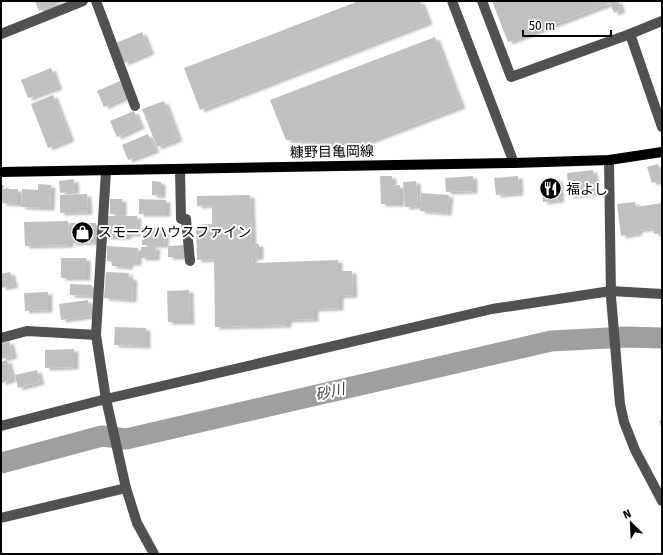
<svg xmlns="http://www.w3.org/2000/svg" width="663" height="555" font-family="'Fira Sans','Noto Sans JP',sans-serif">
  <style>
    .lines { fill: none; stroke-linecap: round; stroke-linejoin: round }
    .river { stroke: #9f9f9f; stroke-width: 21 }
    .building { fill: #c0c0c0; filter: url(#shadow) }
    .minor { stroke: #515151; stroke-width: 10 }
    .major { stroke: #000; stroke-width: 10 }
    .labels { text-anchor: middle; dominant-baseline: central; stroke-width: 4; stroke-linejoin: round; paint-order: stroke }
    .street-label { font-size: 14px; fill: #000; stroke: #fff }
    .poi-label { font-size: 14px; fill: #000; stroke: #fff; text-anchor: start }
    .water-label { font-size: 15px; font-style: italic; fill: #404040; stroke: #fff }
  </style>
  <defs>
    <filter id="shadow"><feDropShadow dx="4.5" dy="2.5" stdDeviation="1" flood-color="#0004"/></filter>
  </defs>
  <rect width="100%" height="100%" fill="#fff"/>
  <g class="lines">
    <path class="river" d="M 1,463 L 102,436 L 126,439 L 551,341 L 627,337 L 662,338"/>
  </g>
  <g class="building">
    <path d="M 35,1 L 64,1 L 39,11 Z"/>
    <path d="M 359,1 L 420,1 L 428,22 L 200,110 L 184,68 Z"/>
    <path d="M 492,1 L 618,1 L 621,10 L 614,13 L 610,3 L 508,42 Z"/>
    <path d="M 142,32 L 150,52 L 124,63 L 116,43 Z"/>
    <path d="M 435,37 L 461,106 L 356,146 L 286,140 L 270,100 Z"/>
    <path d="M 51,68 L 58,87 L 28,98 L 21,80 Z"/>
    <path d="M 120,81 L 127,96 L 104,107 L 97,91 Z"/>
    <path d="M 53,95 L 70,139 L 48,148 L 31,104 Z"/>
    <path d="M 164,101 L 178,139 L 157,147 L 142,109 Z"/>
    <path d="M 134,111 L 140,126 L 117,137 L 110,121 Z"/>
    <path d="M 148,134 L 155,150 L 128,160 L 122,145 Z"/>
    <path d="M 658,164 L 662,180 L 652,183 L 647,167 Z"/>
    <path d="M 593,170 L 595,193 L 569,196 L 567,173 Z"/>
    <path d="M 380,176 L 392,176 L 392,186 L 400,185 L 400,204 L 381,204 Z"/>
    <path d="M 473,176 L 473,191 L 446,192 L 445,178 Z"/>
    <path d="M 518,176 L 519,193 L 496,195 L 494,178 Z"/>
    <path d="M 74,179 L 75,191 L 60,193 L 59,181 Z"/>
    <path d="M 558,179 L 560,200 L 543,202 L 541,181 Z"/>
    <path d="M 152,181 L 161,182 L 161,196 L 152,195 Z"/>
    <path d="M 416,181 L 418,206 L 405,207 L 403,182 Z"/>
    <path d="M 38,184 L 51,185 L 50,208 L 21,207 L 22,189 L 38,190 Z"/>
    <path d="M 1,185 L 4,185 L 3,189 L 18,189 L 18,204 L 1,203 Z"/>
    <path d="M 421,193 L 449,195 L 447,213 L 420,211 Z"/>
    <path d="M 87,194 L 88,212 L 60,213 L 60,195 Z"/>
    <path d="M 250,195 L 252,244 L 259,244 L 259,257 L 252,258 L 253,263 L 338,260 L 338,271 L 352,271 L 353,295 L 339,296 L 339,308 L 314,309 L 314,319 L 287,320 L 287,325 L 215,327 L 214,259 L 197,260 L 196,225 L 212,224 L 212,205 L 197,206 L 197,196 Z"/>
    <rect x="110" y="199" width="12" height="15"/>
    <path d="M 139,199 L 166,200 L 166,214 L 139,214 Z"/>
    <path d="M 635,202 L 636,207 L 662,203 L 662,233 L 654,234 L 653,228 L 637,230 L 638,233 L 621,236 L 617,204 Z"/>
    <path d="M 107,216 L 137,216 L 136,234 L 127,234 L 127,237 L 107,237 Z"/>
    <path d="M 68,221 L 69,245 L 25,246 L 24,222 Z"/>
    <path d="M 71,223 L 96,223 L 96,242 L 71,243 Z"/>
    <path d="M 142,228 L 165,229 L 164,245 L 142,245 Z"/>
    <path d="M 186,245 L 186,257 L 168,257 L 168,246 Z"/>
    <path d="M 107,246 L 138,248 L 137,263 L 129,263 L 128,267 L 112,266 L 112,262 L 107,261 Z"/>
    <path d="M 141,247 L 156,247 L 155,258 L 141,258 Z"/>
    <rect x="61" y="258" width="25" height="20"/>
    <path d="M 10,272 L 14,285 L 1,288 L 1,274 Z"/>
    <path d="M 106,272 L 129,273 L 128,277 L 133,278 L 132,300 L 104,298 Z"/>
    <path d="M 70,284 L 92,285 L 91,296 L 70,295 Z"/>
    <path d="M 189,290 L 190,322 L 168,322 L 167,291 Z"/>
    <path d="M 48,292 L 48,310 L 25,311 L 24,293 Z"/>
    <path d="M 88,300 L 91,316 L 61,320 L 59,304 Z"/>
    <path d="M 115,327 L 146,328 L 146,346 L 114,345 Z"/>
    <path d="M 9,341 L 13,356 L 1,359 L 1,344 Z"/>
    <path d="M 74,349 L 74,367 L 45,368 L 45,350 Z"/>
    <path d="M 7,360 L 12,379 L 1,383 L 1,362 Z"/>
    <path d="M 37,370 L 40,382 L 18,388 L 15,375 Z"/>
    <path d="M 662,420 L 662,429 L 659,421 Z"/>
  </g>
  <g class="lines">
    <g class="minor">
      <path d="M 96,1 L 135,106"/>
      <path d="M 452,1 L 514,163"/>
      <path d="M 482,1 L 511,77 L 630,34 L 662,127"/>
      <path d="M 1,34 L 83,1"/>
      <path d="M 630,34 L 662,21"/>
      <path d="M 609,160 L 611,297 L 620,404 L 624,422 L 635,450 L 662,501"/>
      <path d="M 180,169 L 181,219 L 186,219 L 190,261"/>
      <path d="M 106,171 L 96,335 L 106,399 L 126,488 L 137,523 L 154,554"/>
      <path d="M 1,338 L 27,331 L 96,335"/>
      <path d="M 1,426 L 106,399 L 492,309 L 611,291 L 662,294"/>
      <path d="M 1,518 L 126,488"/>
    </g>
    <path class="major" d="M 1,172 L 514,163 L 609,160 L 662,152"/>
  </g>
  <defs>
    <symbol id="restaurant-disc" viewBox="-11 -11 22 22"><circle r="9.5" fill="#000" stroke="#fff"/><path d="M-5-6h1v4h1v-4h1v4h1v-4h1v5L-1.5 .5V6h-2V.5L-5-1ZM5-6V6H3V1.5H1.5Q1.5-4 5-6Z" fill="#fff"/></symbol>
    <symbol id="shop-disc" viewBox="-11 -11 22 22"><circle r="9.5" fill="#000" stroke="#fff"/><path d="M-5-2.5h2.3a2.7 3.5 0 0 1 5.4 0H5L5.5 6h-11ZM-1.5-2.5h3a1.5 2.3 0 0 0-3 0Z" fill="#fff"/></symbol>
  </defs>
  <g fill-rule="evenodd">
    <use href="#restaurant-disc" x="538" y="176" width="25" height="25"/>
    <use href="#shop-disc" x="70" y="220" width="25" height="25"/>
  </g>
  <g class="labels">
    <g class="street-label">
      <text transform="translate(332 152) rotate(-1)">糠野目亀岡線</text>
    </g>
    <g class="poi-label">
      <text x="566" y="189">福よし</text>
      <text x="98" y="232">スモークハウスファイン</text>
    </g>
    <g class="water-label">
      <text transform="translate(330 392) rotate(-13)">砂川</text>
    </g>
  </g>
  <rect width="663" height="555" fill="none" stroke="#000000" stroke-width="4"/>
  <g transform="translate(631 523) rotate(336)" stroke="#ffffff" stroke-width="3" paint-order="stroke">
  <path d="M0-3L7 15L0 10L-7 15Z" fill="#000000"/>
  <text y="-6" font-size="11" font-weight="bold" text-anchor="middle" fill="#000000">N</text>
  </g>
  <path d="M523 30v6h88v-6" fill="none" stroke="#000000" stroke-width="2"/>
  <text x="529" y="30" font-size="12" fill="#000000" stroke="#ffffff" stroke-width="3" paint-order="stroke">50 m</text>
</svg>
